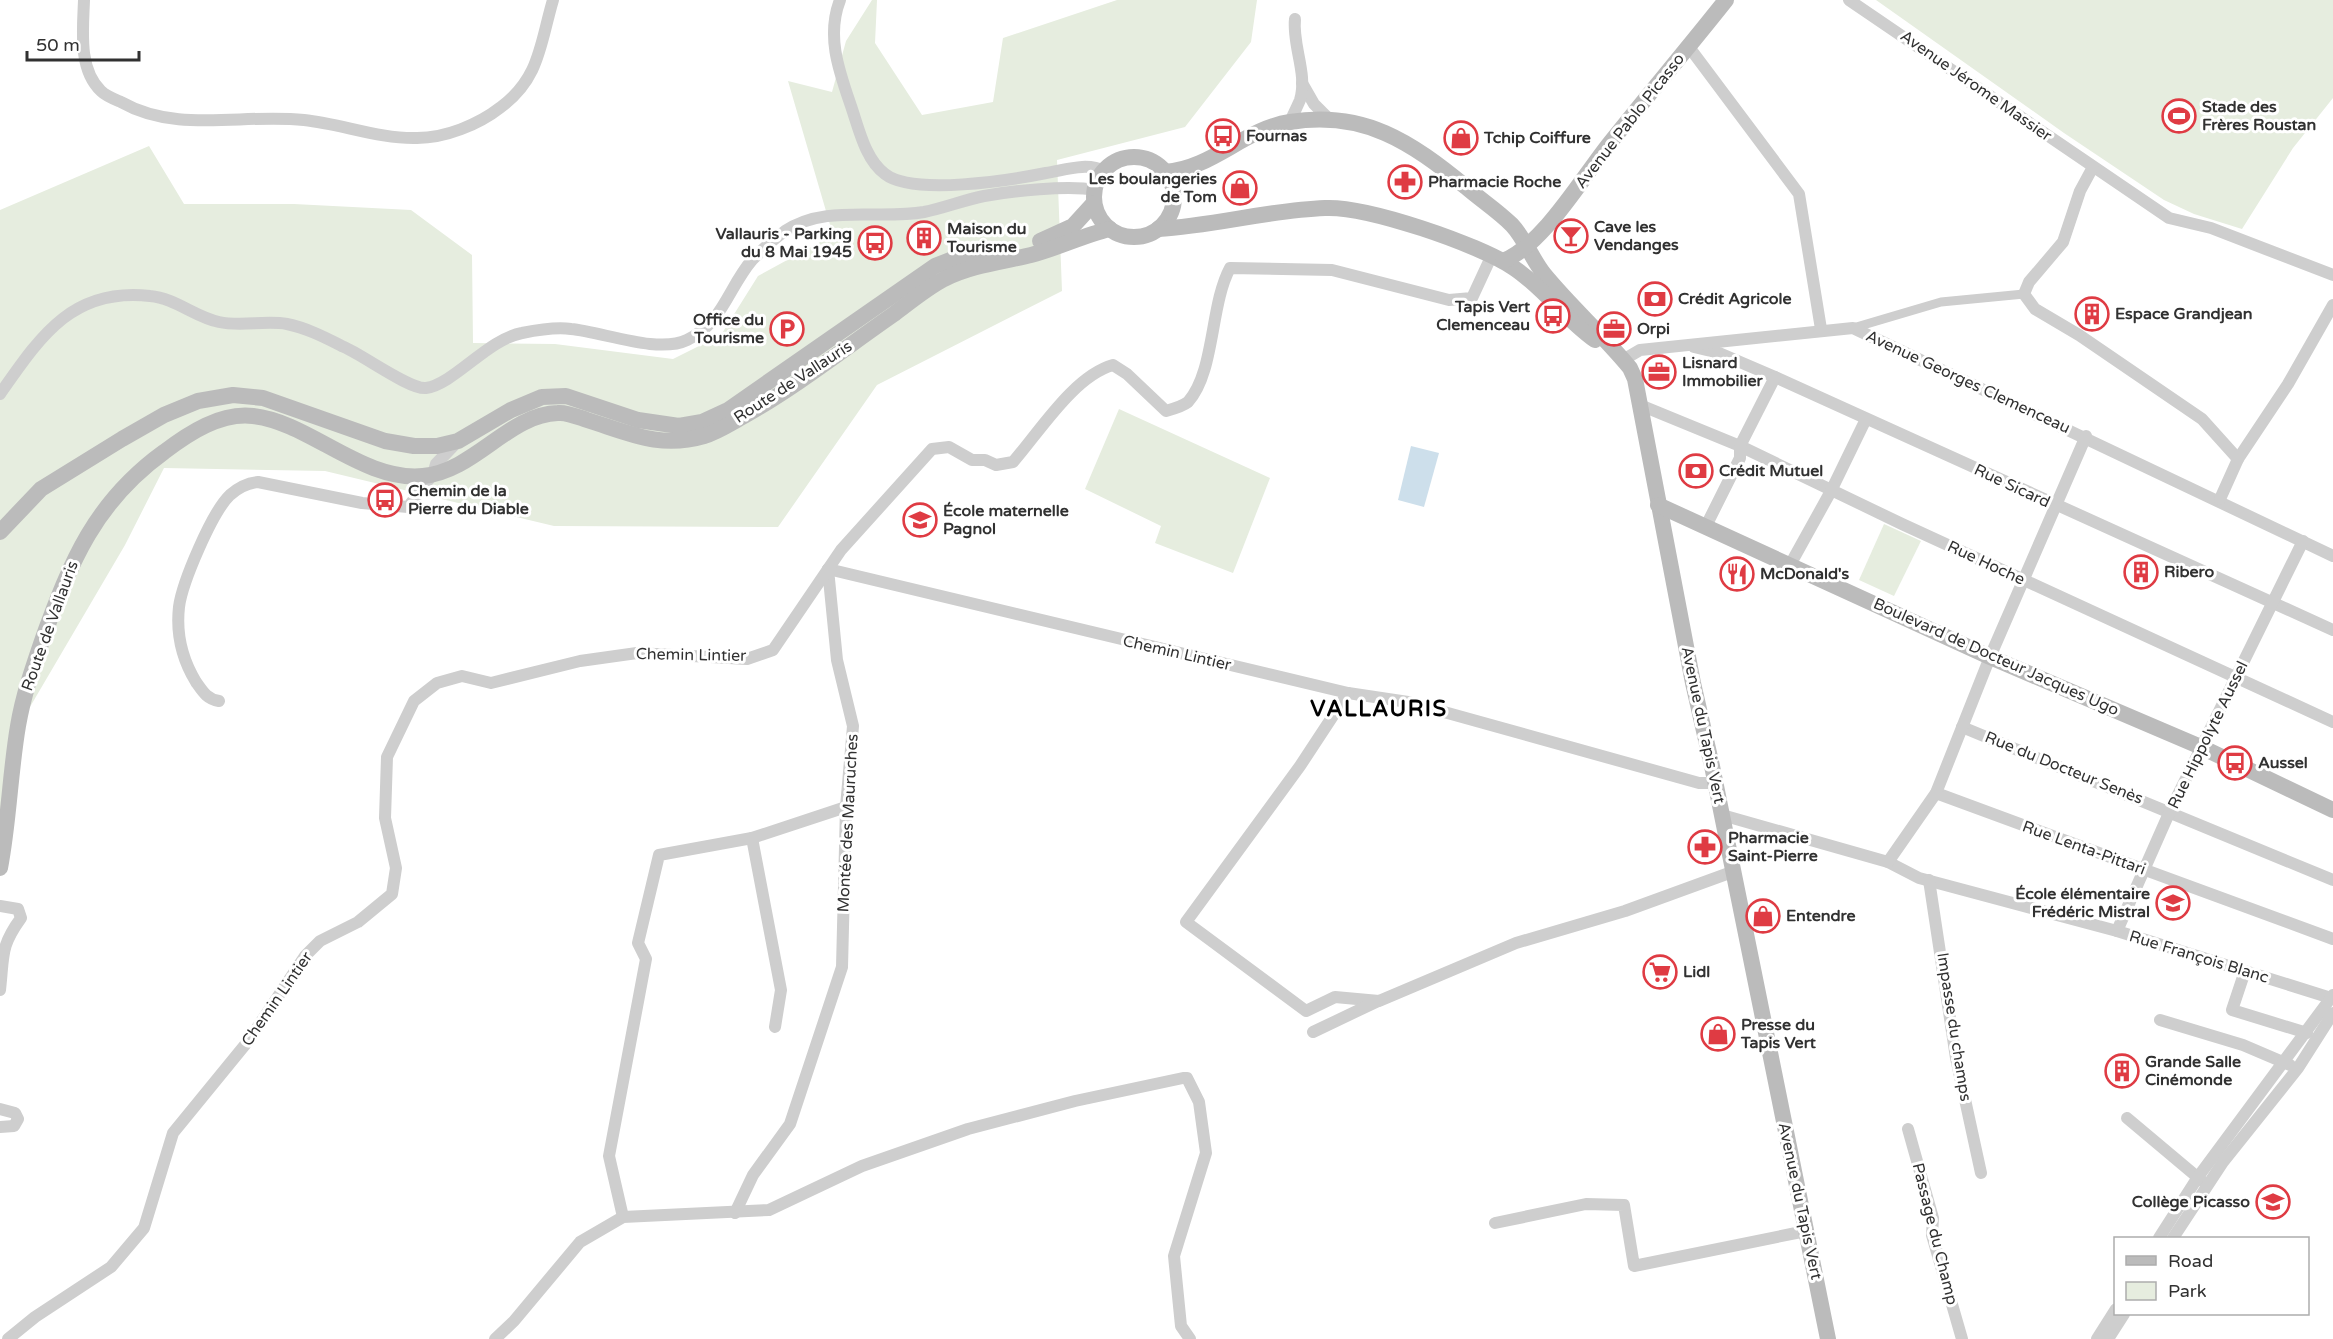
<svg xmlns="http://www.w3.org/2000/svg" width="2333" height="1339" font-family="'Varela Round',sans-serif">
  <style>
    .green { fill: #e6eddf }
    .water { fill: #cddfeb }
    .lines { fill: none; stroke-linecap: round; stroke-linejoin: round }
    .pedestrian { stroke: #cecece; stroke-width: 9 }
    .minor { stroke: #cecece; stroke-width: 12 }
    .secondary { stroke: #bbb; stroke-width: 16 }
    .labels { text-anchor: middle; dominant-baseline: central; stroke-width: 6; stroke-linejoin: round; paint-order: stroke }
    .street-label { font-size: 16px; fill: #313131; stroke: #fff }
    .poi-label { font-size: 16px; font-weight: bold; fill: #313131; stroke: #fff; text-anchor: start }
    .district-label { font-size: 22px; font-weight: bold; letter-spacing: 1.5px; fill: #000; stroke: #fff }
  </style>
  <rect width="100%" height="100%" fill="#fff"/>
  <g class="green">
    <path d="M 872,0 L 877,0 L 875,43 L 922,115 L 993,102 L 1003,38 L 1117,0 L 1257,0 L 1251,42 L 1185,127 L 1057,160 L 1062,291 L 877,385 L 778,527 L 554,526 L 325,471 L 164,468 L 125,545 L 27,712 L 0,837 L 0,210 L 149,146 L 184,204 L 294,204 L 411,210 L 472,255 L 473,343 L 555,344 L 673,359 L 721,335 L 758,276 L 833,235 L 788,81 L 832,92 L 846,41 Z"/>
    <path d="M 1876,0 L 2333,0 L 2333,98 L 2293,148 L 2242,229 L 2194,214 L 2164,200 L 2064,133 Z"/>
    <path d="M 1119,409 L 1270,478 L 1233,573 L 1155,543 L 1161,526 L 1085,489 Z"/>
    <path d="M 1884,524 L 1921,541 L 1894,596 L 1859,580 Z"/>
  </g>
  <path class="water" d="M 1411,446 L 1439,453 L 1424,507 L 1398,500 Z"/>
  <g class="lines">
    <path class="pedestrian" d="M 1853,328 L 1941,302 L 2024,294"/>
    <g class="minor">
      <path d="M 84,0 C 83,30 78,69 101,91 C 106,96 114,99 121,102 C 177,134 243,113 304,120 C 342,124 379,139 417,138 C 445,138 478,125 501,107 C 540,78 540,44 553,0"/>
      <path d="M 840,0 C 826,36 839,71 851,106 C 859,129 865,159 885,174 C 913,196 1011,180 1046,173 C 1065,170 1087,162 1104,171"/>
      <path d="M 1849,0 L 2169,218 L 2211,228 L 2333,275"/>
      <path d="M 1689,47 L 1799,194 L 1821,329"/>
      <path d="M 1302,83 L 1314,104 L 1329,119"/>
      <path d="M 1290,122 C 1293,115 1297,107 1300,100 C 1308,74 1292,45 1295,19"/>
      <path d="M 2093,167 L 2080,191 L 2063,242 L 2029,282 L 2024,294 L 2035,309 L 2079,335 L 2202,419 L 2238,459"/>
      <path d="M 1694,347 L 1719,353 L 1775,377 L 2333,630"/>
      <path d="M 1623,360 L 1640,350 L 1853,328 L 2333,556"/>
      <path d="M 0,394 C 40,337 72,287 150,296 C 175,298 195,317 219,322 C 241,327 265,320 287,324 C 307,328 326,338 344,347 C 363,355 410,390 426,388 C 454,384 488,339 522,333 C 537,330 557,327 571,329 C 603,332 658,354 687,340 C 723,323 728,288 752,260 C 761,251 774,239 785,231 C 825,204 878,220 924,212 C 944,208 964,200 984,196 C 1011,191 1068,185 1095,190"/>
      <path d="M 1640,405 L 1740,446 L 1902,524 L 2333,722"/>
      <path d="M 2220,499 L 2238,459 L 2288,384 L 2333,305"/>
      <path d="M 1706,526 L 1740,458 L 1740,446 L 1775,377"/>
      <path d="M 1790,565 L 1831,491 L 1866,419"/>
      <path d="M 828,569 L 1348,693 L 1408,702 L 1699,783 L 1716,783"/>
      <path d="M 1348,693 L 1300,766 L 1186,922 L 1306,1011 L 1335,997 L 1379,1001 L 1516,943 L 1625,911 L 1732,872"/>
      <path d="M 219,701 C 207,699 203,692 196,682 C 182,659 176,634 179,607 C 182,583 212,512 230,495 C 239,487 247,483 258,482 L 362,503 L 408,507 L 433,474 L 436,464 L 457,442"/>
      <path d="M 1962,727 L 2333,880"/>
      <path d="M 1936,793 L 2333,939"/>
      <path d="M 1722,815 L 1888,862 L 1919,878 L 2117,931 L 2331,998"/>
      <path d="M 752,838 L 781,990 L 775,1027"/>
      <path d="M 1888,862 L 1936,793 L 1990,657 L 2086,436"/>
      <path d="M 1929,880 L 1956,1058 L 1981,1173"/>
      <path d="M 0,906 L 18,909 L 21,918 C 0,947 4,955 0,990"/>
      <path d="M 2117,931 L 2170,811 L 2303,541"/>
      <path d="M 2245,971 L 2232,1010 L 2307,1033"/>
      <path d="M 2160,1020 L 2243,1045 L 2290,1065"/>
      <path d="M 1313,1032 L 1378,1001"/>
      <path d="M 0,1109 L 15,1113 L 18,1119 L 14,1126 L 0,1127"/>
      <path d="M 2127,1118 L 2202,1181"/>
      <path d="M 1908,1129 L 1933,1218 L 1932,1235 L 1962,1339"/>
      <path d="M 735,1213 L 753,1175 L 790,1124 L 842,967 L 846,807 L 853,726 L 837,660 L 828,569"/>
      <path d="M 623,1217 L 609,1156 L 646,959 L 638,943 L 659,855 L 752,838 L 846,807"/>
      <path d="M 1495,1223 L 1586,1204 L 1624,1205 L 1634,1266 L 1806,1231"/>
      <path d="M 2159,1238 L 2198,1177 L 2333,995"/>
      <path d="M 2173,1238 L 2223,1162 L 2298,1068 L 2333,1013"/>
      <path d="M 8,1339 L 35,1317 L 111,1267 L 144,1228 L 173,1133 L 249,1040 L 305,956 L 320,941 L 358,922 L 392,894 L 396,868 L 385,818 L 387,757 L 414,701 L 437,683 L 462,676 L 491,683 L 580,661 L 637,653 L 747,659 L 773,650 L 841,550 L 932,449 L 949,447 L 972,460 L 985,460 L 996,465 L 1013,462 C 1040,431 1074,376 1113,365 L 1127,374 L 1166,411 C 1173,409 1183,406 1188,402 C 1215,372 1210,305 1230,268 L 1332,270 L 1449,300 L 1472,298 L 1491,257"/>
      <path d="M 495,1339 L 514,1321 L 580,1242 L 623,1217 L 769,1210 L 862,1166 L 968,1129 L 1075,1101 L 1183,1078 L 1187,1078 L 1199,1102 L 1206,1153 L 1174,1256 L 1181,1326 L 1190,1339"/>
      <path d="M 2097,1339 L 2116,1309"/>
      <path d="M 2108,1339 L 2124,1314"/>
    </g>
    <g class="secondary">
      <circle cx="1134" cy="197" r="40"/>
      <path d="M 1165,172 C 1212,169 1244,129 1290,122 C 1364,110 1411,142 1466,187 C 1481,200 1498,211 1512,225 C 1525,239 1532,259 1544,274 C 1571,307 1603,335 1630,368 L 1635,379 L 1693,683 L 1712,766 L 1828,1339"/>
      <path d="M 1158,229 C 1214,226 1269,210 1325,208 C 1367,206 1478,244 1514,268 C 1544,288 1565,319 1595,340"/>
      <path d="M 1040,241 L 1073,226 L 1094,203"/>
      <path d="M 1503,261 C 1543,245 1582,178 1610,143 C 1648,95 1688,48 1726,0"/>
      <path d="M 1658,505 L 1990,657 L 2201,747 L 2333,810"/>
      <path d="M 0,532 L 41,489 L 122,439 L 164,415 L 198,401 L 233,395 L 263,398 L 385,441 L 414,446 L 437,446 L 458,441 L 511,410 L 542,397 L 566,396 L 638,420 L 679,426 L 702,422 L 728,410 L 935,266 L 958,257 L 1000,249"/>
      <path d="M 0,868 C 9,821 10,773 18,726 C 23,696 33,667 43,638 C 71,561 95,502 164,452 C 189,433 221,412 253,416 C 309,422 363,482 423,476 C 475,471 509,414 558,413 C 567,412 578,417 587,420 C 629,433 660,449 704,436 C 718,432 731,423 744,416 C 797,386 845,348 894,314 C 910,302 927,288 944,279 C 972,265 1002,262 1031,255 C 1058,248 1084,235 1110,229"/>
    </g>
  </g>
  <defs>
    <symbol id="stadium-ring" viewBox="-11 -11 22 22"><circle r="9.5" fill="#fff" stroke="#df3b43" stroke-width="1.5"/><path d="M0-5a6.5 5 0 1 0 0 10a6.5 5 0 1 0 0-10ZM-3.5-1.8h7v3.6h-7Z" fill="#df3b43"/></symbol>
    <symbol id="bus-ring" viewBox="-11 -11 22 22"><circle r="9.5" fill="#fff" stroke="#df3b43" stroke-width="1.5"/><path d="M-5-6H5V4H4V6H2V4H-2V6H-4V4H-5ZM-3.5-4V0h7V-4ZM-3.5 1.2v1.5H-2V1.2ZM2 1.2v1.5H3.5V1.2Z" fill="#df3b43"/></symbol>
    <symbol id="shop-ring" viewBox="-11 -11 22 22"><circle r="9.5" fill="#fff" stroke="#df3b43" stroke-width="1.5"/><path d="M-5-2.5h2.3a2.7 3.5 0 0 1 5.4 0H5L5.5 6h-11ZM-1.5-2.5h3a1.5 2.3 0 0 0-3 0Z" fill="#df3b43"/></symbol>
    <symbol id="pharmacy-ring" viewBox="-11 -11 22 22"><circle r="9.5" fill="#fff" stroke="#df3b43" stroke-width="1.5"/><path d="M-2-6h4v4h4v4h-4v4h-4v-4h-4v-4h4Z" fill="#df3b43"/></symbol>
    <symbol id="bar-ring" viewBox="-11 -11 22 22"><circle r="9.5" fill="#fff" stroke="#df3b43" stroke-width="1.5"/><path d="M-6-5H6L.8 .8V4.5H3.5V6h-7V4.5H-.8V.8Z" fill="#df3b43"/></symbol>
    <symbol id="building-ring" viewBox="-11 -11 22 22"><circle r="9.5" fill="#fff" stroke="#df3b43" stroke-width="1.5"/><path d="M-4-6H4V6H1V3H-1V6H-4ZM-2.5-4.3h1.7v1.8h-1.7ZM.8-4.3h1.7v1.8H.8ZM-2.5-1h1.7V.8h-1.7ZM.8-1h1.7V.8H.8Z" fill="#df3b43"/></symbol>
    <symbol id="bank-ring" viewBox="-11 -11 22 22"><circle r="9.5" fill="#fff" stroke="#df3b43" stroke-width="1.5"/><path d="M-6-4H6V4H-6ZM0-2.3a2.3 2.3 0 1 0 0 4.6a2.3 2.3 0 1 0 0-4.6Z" fill="#df3b43"/></symbol>
    <symbol id="parking-ring" viewBox="-11 -11 22 22"><circle r="9.5" fill="#fff" stroke="#df3b43" stroke-width="1.5"/><path d="M-3.5-5.5H1a3.5 3.5 0 0 1 0 7H-1V5.5H-3.5ZM-1-3.4V-.6H.8a1.4 1.4 0 0 0 0-2.8Z" fill="#df3b43"/></symbol>
    <symbol id="office-ring" viewBox="-11 -11 22 22"><circle r="9.5" fill="#fff" stroke="#df3b43" stroke-width="1.5"/><path d="M-6-3h4V-5.5h4V-3h4V5H-6ZM-1-4.5V-3h2v-1.5ZM-6 0V1H6V0Z" fill="#df3b43"/></symbol>
    <symbol id="school-ring" viewBox="-11 -11 22 22"><circle r="9.5" fill="#fff" stroke="#df3b43" stroke-width="1.5"/><path d="M0-5L7-2L0 1L-7-2ZM-4 1L0 2.5L4 1V4Q0 6-4 4Z" fill="#df3b43"/></symbol>
    <symbol id="restaurant-ring" viewBox="-11 -11 22 22"><circle r="9.5" fill="#fff" stroke="#df3b43" stroke-width="1.5"/><path d="M-5-6h1v4h1v-4h1v4h1v-4h1v5L-1.5 .5V6h-2V.5L-5-1ZM5-6V6H3V1.5H1.5Q1.5-4 5-6Z" fill="#df3b43"/></symbol>
    <symbol id="supermarket-ring" viewBox="-11 -11 22 22"><circle r="9.5" fill="#fff" stroke="#df3b43" stroke-width="1.5"/><path d="M-6-5.5h2.5l.6 2H6L4.5 2H-2.5L-4.4-4H-6ZM-1.5 3.2a1.3 1.3 0 1 0 .1 0ZM3 3.2a1.3 1.3 0 1 0 .1 0Z" fill="#df3b43"/></symbol>
  </defs>
  <g fill-rule="evenodd">
    <use href="#stadium-ring" x="2160" y="97" width="38" height="38"/>
    <use href="#bus-ring" x="1204" y="117" width="38" height="38"/>
    <use href="#shop-ring" x="1442" y="119" width="38" height="38"/>
    <use href="#pharmacy-ring" x="1386" y="163" width="38" height="38"/>
    <use href="#shop-ring" x="1221" y="169" width="38" height="38"/>
    <use href="#bar-ring" x="1552" y="217" width="38" height="38"/>
    <use href="#building-ring" x="905" y="219" width="38" height="38"/>
    <use href="#bus-ring" x="856" y="224" width="38" height="38"/>
    <use href="#bank-ring" x="1636" y="280" width="38" height="38"/>
    <use href="#building-ring" x="2073" y="295" width="38" height="38"/>
    <use href="#bus-ring" x="1534" y="297" width="38" height="38"/>
    <use href="#parking-ring" x="768" y="310" width="38" height="38"/>
    <use href="#office-ring" x="1595" y="310" width="38" height="38"/>
    <use href="#office-ring" x="1640" y="353" width="38" height="38"/>
    <use href="#bank-ring" x="1677" y="452" width="38" height="38"/>
    <use href="#bus-ring" x="366" y="481" width="38" height="38"/>
    <use href="#school-ring" x="901" y="501" width="38" height="38"/>
    <use href="#building-ring" x="2122" y="553" width="38" height="38"/>
    <use href="#restaurant-ring" x="1718" y="555" width="38" height="38"/>
    <use href="#bus-ring" x="2216" y="744" width="38" height="38"/>
    <use href="#pharmacy-ring" x="1686" y="828" width="38" height="38"/>
    <use href="#school-ring" x="2154" y="884" width="38" height="38"/>
    <use href="#shop-ring" x="1744" y="897" width="38" height="38"/>
    <use href="#supermarket-ring" x="1641" y="953" width="38" height="38"/>
    <use href="#shop-ring" x="1699" y="1015" width="38" height="38"/>
    <use href="#building-ring" x="2103" y="1052" width="38" height="38"/>
    <use href="#school-ring" x="2254" y="1183" width="38" height="38"/>
  </g>
  <g class="labels">
    <g class="street-label">
      <text transform="translate(1976 86) rotate(35)">Avenue Jérome Massier</text>
      <text transform="translate(1630 121) rotate(-52)">Avenue Pablo Picasso</text>
      <text transform="translate(793 382) rotate(-33)">Route de Vallauris</text>
      <text transform="translate(1968 382) rotate(25)">Avenue Georges Clemenceau</text>
      <text transform="translate(2012 486) rotate(25)">Rue Sicard</text>
      <text transform="translate(1986 563) rotate(25)">Rue Hoche</text>
      <text transform="translate(50 626) rotate(-70)">Route de Vallauris</text>
      <text transform="translate(1177 653) rotate(13)">Chemin Lintier</text>
      <text transform="translate(691 655) rotate(1)">Chemin Lintier</text>
      <text transform="translate(1996 657) rotate(24)">Boulevard de Docteur Jacques Ugo</text>
      <text transform="translate(1703 725) rotate(78)">Avenue du Tapis Vert</text>
      <text transform="translate(2208 735) rotate(-64)">Rue Hippolyte Aussel</text>
      <text transform="translate(2064 768) rotate(22)">Rue du Docteur Senès</text>
      <text transform="translate(848 823) rotate(-87)">Montée des Mauruches</text>
      <text transform="translate(2084 848) rotate(20)">Rue Lenta-Pittari</text>
      <text transform="translate(2199 957) rotate(17)">Rue François Blanc</text>
      <text transform="translate(277 999) rotate(-55)">Chemin Lintier</text>
      <text transform="translate(1954 1027) rotate(81)">Impasse du champs</text>
      <text transform="translate(1800 1201) rotate(78)">Avenue du Tapis Vert</text>
      <text transform="translate(1935 1234) rotate(76)">Passage du Champ</text>
    </g>
    <g class="poi-label">
      <text x="2202" y="107">Stade des<tspan x="2202" dy="18">Frères Roustan</tspan></text>
      <text x="1246" y="136">Fournas</text>
      <text x="1484" y="138">Tchip Coiffure</text>
      <text x="1217" y="179" text-anchor="end">Les boulangeries<tspan x="1217" dy="18">de Tom</tspan></text>
      <text x="1428" y="182">Pharmacie Roche</text>
      <text x="1594" y="227">Cave les<tspan x="1594" dy="18">Vendanges</tspan></text>
      <text x="947" y="229">Maison du<tspan x="947" dy="18">Tourisme</tspan></text>
      <text x="852" y="234" text-anchor="end">Vallauris - Parking<tspan x="852" dy="18">du 8 Mai 1945</tspan></text>
      <text x="1678" y="299">Crédit Agricole</text>
      <text x="1530" y="307" text-anchor="end">Tapis Vert<tspan x="1530" dy="18">Clemenceau</tspan></text>
      <text x="2115" y="314">Espace Grandjean</text>
      <text x="764" y="320" text-anchor="end">Office du<tspan x="764" dy="18">Tourisme</tspan></text>
      <text x="1637" y="329">Orpi</text>
      <text x="1682" y="363">Lisnard<tspan x="1682" dy="18">Immobilier</tspan></text>
      <text x="1719" y="471">Crédit Mutuel</text>
      <text x="408" y="491">Chemin de la<tspan x="408" dy="18">Pierre du Diable</tspan></text>
      <text x="943" y="511">École maternelle<tspan x="943" dy="18">Pagnol</tspan></text>
      <text x="2164" y="572">Ribero</text>
      <text x="1760" y="574">McDonald's</text>
      <text x="2258" y="763">Aussel</text>
      <text x="1728" y="838">Pharmacie<tspan x="1728" dy="18">Saint-Pierre</tspan></text>
      <text x="2150" y="894" text-anchor="end">École élémentaire<tspan x="2150" dy="18">Frédéric Mistral</tspan></text>
      <text x="1786" y="916">Entendre</text>
      <text x="1683" y="972">Lidl</text>
      <text x="1741" y="1025">Presse du<tspan x="1741" dy="18">Tapis Vert</tspan></text>
      <text x="2145" y="1062">Grande Salle<tspan x="2145" dy="18">Cinémonde</tspan></text>
      <text x="2250" y="1202" text-anchor="end">Collège Picasso</text>
    </g>
    <g class="district-label">
      <text x="1379" y="709">VALLAURIS</text>
    </g>
  </g>
  <rect x="2114" y="1237" width="195" height="78" fill="#ffffff" stroke="#adadad" stroke-width="1.5"/>
  <rect x="2126" y="1256" width="30" height="9" fill="#bbbbbb" stroke="#adadad" stroke-width="1.5"/>
  <text x="2168" y="1267" font-size="18" fill="#313131">Road</text>
  <rect x="2126" y="1282" width="30" height="18" fill="#e6eddf" stroke="#adadad" stroke-width="1.5"/>
  <text x="2168" y="1297" font-size="18" fill="#313131">Park</text>
  <path d="M27 51v9h112v-9" fill="none" stroke="#313131" stroke-width="3"/>
  <text x="36" y="51" font-size="18" fill="#313131" stroke="#ffffff" stroke-width="4.5" paint-order="stroke">50 m</text>
</svg>
